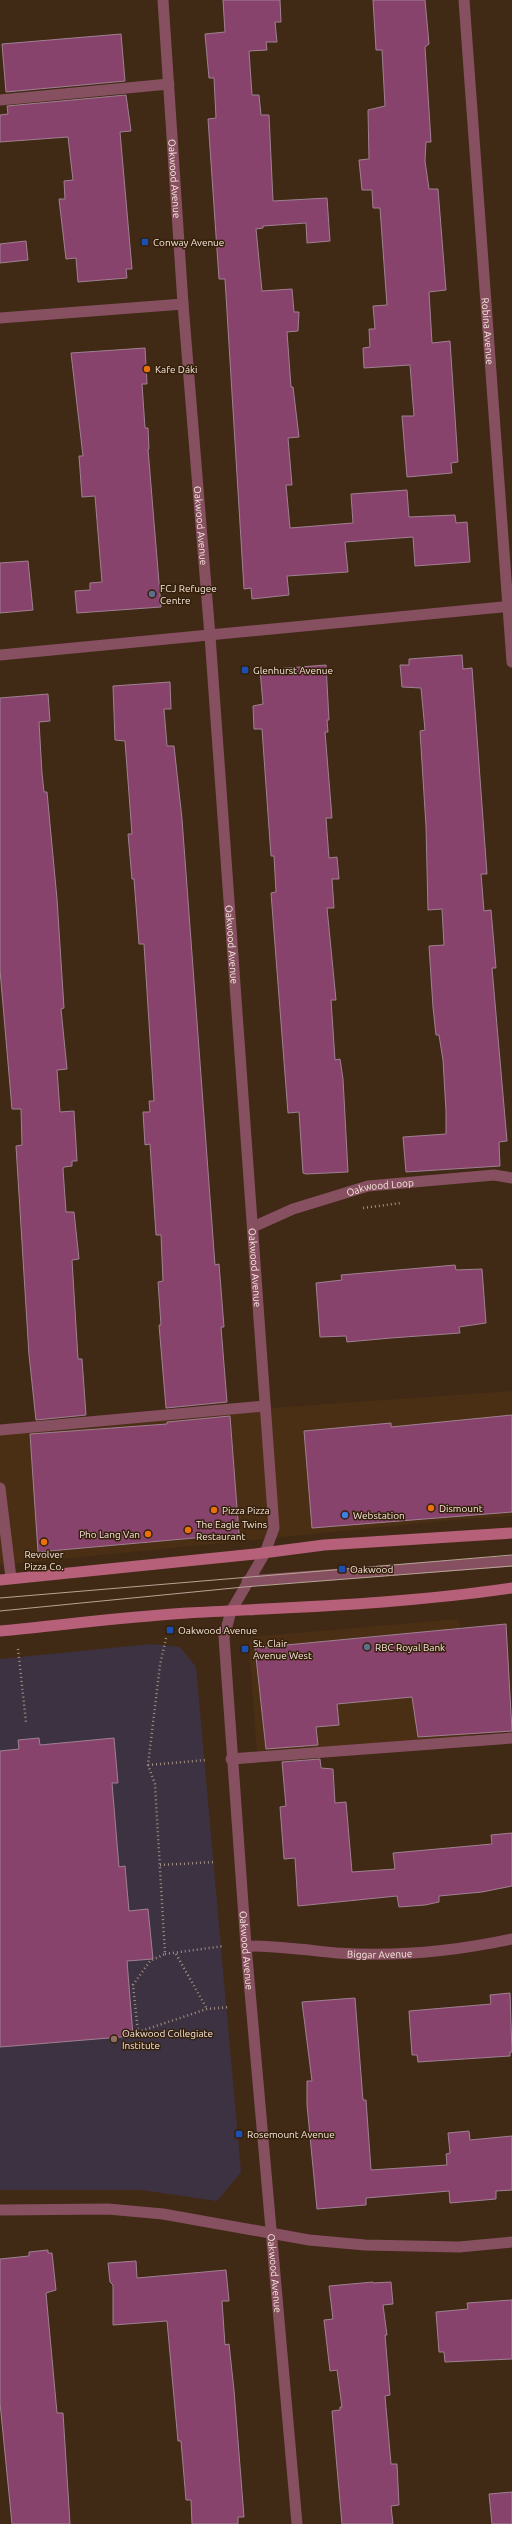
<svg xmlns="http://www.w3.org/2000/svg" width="512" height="2524" font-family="Ubuntu,sans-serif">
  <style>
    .built { fill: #4a2f15 }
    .education { fill: #3d3242 }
    .building { fill: #88436d; stroke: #a08091 }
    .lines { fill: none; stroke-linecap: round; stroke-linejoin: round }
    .path { stroke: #a29080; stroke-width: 2.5; stroke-dasharray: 1 3; stroke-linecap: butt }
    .service { stroke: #865060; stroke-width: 11 }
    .minor { stroke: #865060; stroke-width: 11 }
    .tertiary { stroke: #865060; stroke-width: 11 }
    .secondary { stroke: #b6607a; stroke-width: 11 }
    .tram { stroke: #b6a495; stroke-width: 1 }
    .transit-dot { fill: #1a4fb4; stroke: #35200c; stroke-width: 1.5 }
    .food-dot { fill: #e8710a; stroke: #35200c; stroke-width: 1.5 }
    .service-dot { fill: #5c6f8a; stroke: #35200c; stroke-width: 1.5 }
    .shop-dot { fill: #3f7fe0; stroke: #35200c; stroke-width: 1.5 }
    .education-dot { fill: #8d6e63; stroke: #35200c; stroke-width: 1.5 }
    .labels { text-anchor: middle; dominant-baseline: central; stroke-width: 3; stroke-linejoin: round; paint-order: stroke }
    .street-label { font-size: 10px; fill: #f7e8dc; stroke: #35200c }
    .poi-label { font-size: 10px; fill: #f7e8dc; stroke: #35200c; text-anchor: start }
  </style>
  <rect width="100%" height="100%" fill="#402a16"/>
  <g class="built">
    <path d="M 512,1391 L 512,1516 L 451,1520 L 0,1565 L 0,1431 L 230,1411 Z"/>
    <path d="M 459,1619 L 470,1737 L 257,1751 L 249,1645 L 252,1637 Z"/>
  </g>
  <path class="education" d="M 151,1644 L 180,1647 L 196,1667 L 241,2172 L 217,2201 L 141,2190 L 0,2190 L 0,1659 Z"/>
  <g class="building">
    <path d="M 223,0 L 280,0 L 281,22 L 275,22 L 277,42 L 266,42 L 267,50 L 249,51 L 252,95 L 259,95 L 261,115 L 269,115 L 273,201 L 327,198 L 330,241 L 307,243 L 306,223 L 263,226 L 263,228 L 256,229 L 262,291 L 292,289 L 294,312 L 299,312 L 298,331 L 287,332 L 291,387 L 293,387 L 299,437 L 288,438 L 292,485 L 286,485 L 290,528 L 353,523 L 351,494 L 407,490 L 409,517 L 455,515 L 456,523 L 467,522 L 470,562 L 415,566 L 413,537 L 345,542 L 348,572 L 287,576 L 289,595 L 252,599 L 251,588 L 244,589 L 225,279 L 219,279 L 208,119 L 216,118 L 214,78 L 209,78 L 205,34 L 225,32 Z"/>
    <path d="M 373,0 L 425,0 L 429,44 L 425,47 L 431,142 L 426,142 L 425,161 L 429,189 L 438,189 L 446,290 L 429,292 L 432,343 L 450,341 L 458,462 L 451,463 L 452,473 L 407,477 L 402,416 L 414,416 L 410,365 L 364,368 L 363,348 L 370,347 L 369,329 L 375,329 L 373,306 L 387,305 L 380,208 L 373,208 L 372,190 L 362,190 L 359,160 L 369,159 L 368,110 L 385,106 L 382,50 L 376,50 Z"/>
    <path d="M 121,34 L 125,81 L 6,92 L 2,44 Z"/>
    <path d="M 126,95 L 131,131 L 120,132 L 132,269 L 126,269 L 127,278 L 78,282 L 76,258 L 66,259 L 59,199 L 65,199 L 64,181 L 73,180 L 68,137 L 0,142 L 0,115 L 8,114 L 7,106 Z"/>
    <path d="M 26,241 L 28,260 L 0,263 L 0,244 Z"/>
    <path d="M 145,348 L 147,384 L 142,384 L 145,428 L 148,428 L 149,449 L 148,449 L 161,607 L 77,613 L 75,591 L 90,590 L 90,583 L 102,582 L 95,496 L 82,497 L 79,456 L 83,456 L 71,353 Z"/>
    <path d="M 28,561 L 33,610 L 0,613 L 0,563 Z"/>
    <path d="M 462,655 L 463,669 L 472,668 L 487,874 L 481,874 L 484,911 L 491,910 L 496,968 L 492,968 L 507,1141 L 499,1142 L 500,1166 L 406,1172 L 403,1137 L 446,1134 L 446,1111 L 443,1060 L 439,1035 L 436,1035 L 433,1007 L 429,946 L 444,945 L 442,909 L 428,910 L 426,826 L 420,731 L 425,730 L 421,688 L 402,687 L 400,665 L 409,665 L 409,659 Z"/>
    <path d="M 326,665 L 329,720 L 327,720 L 328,732 L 325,732 L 332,818 L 326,818 L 329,858 L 337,857 L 339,879 L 332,879 L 334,908 L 327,908 L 336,1000 L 331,1000 L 335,1060 L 340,1059 L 343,1079 L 348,1172 L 306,1174 L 303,1173 L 299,1112 L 288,1113 L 271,893 L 276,892 L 274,856 L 271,856 L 262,729 L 254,729 L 253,706 L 263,704 L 260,670 Z"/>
    <path d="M 170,682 L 171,709 L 164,709 L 167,746 L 174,746 L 182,819 L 215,1265 L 219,1264 L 224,1327 L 221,1327 L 227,1402 L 166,1408 L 159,1325 L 161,1325 L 158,1282 L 163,1281 L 161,1235 L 156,1235 L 150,1144 L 145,1145 L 143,1112 L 150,1112 L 149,1101 L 154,1101 L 144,944 L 139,944 L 134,879 L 132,879 L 128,834 L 132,834 L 125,741 L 115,740 L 113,686 Z"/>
    <path d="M 48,694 L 50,721 L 39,722 L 42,773 L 44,792 L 47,792 L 57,899 L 64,1008 L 61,1009 L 67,1069 L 57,1070 L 60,1112 L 74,1111 L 77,1161 L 72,1161 L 72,1166 L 64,1167 L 63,1169 L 66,1212 L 74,1212 L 79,1259 L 72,1260 L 78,1359 L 82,1359 L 86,1415 L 36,1420 L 29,1355 L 16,1146 L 22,1145 L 21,1109 L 12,1109 L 0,970 L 0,698 Z"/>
    <path d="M 455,1265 L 456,1270 L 482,1269 L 486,1323 L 459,1327 L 460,1333 L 391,1338 L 347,1342 L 346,1336 L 320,1337 L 316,1283 L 342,1280 L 341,1275 Z"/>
    <path d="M 512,1415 L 512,1512 L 312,1528 L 304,1431 L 391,1423 L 391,1427 Z"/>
    <path d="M 230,1416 L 239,1534 L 38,1552 L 30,1434 L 167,1424 L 167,1422 Z"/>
    <path d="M 506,1624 L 512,1731 L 418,1737 L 412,1697 L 337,1704 L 339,1725 L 316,1727 L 318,1745 L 266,1749 L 255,1648 Z"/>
    <path d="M 39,1738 L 40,1745 L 114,1738 L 118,1783 L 112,1783 L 119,1867 L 125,1866 L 129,1911 L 148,1909 L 153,1959 L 127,1961 L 133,2036 L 0,2047 L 0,1751 L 19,1749 L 18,1740 Z"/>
    <path d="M 320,1759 L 321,1768 L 333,1769 L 335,1803 L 346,1802 L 352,1872 L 395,1869 L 393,1853 L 492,1844 L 491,1835 L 512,1833 L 512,1886 L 482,1892 L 439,1896 L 439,1902 L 425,1905 L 399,1907 L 397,1896 L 298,1906 L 295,1858 L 284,1859 L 280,1807 L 286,1806 L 282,1762 Z"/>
    <path d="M 510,1993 L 512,2052 L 510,2052 L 510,2056 L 418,2062 L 417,2055 L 412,2055 L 409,2011 L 491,2004 L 490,1995 Z"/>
    <path d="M 355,1998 L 363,2100 L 366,2100 L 371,2170 L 447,2165 L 446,2154 L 450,2153 L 448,2133 L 469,2131 L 470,2140 L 512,2136 L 512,2190 L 496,2191 L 496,2199 L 450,2203 L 449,2191 L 366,2198 L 366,2205 L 317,2209 L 307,2105 L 307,2081 L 312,2081 L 302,2002 Z"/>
    <path d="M 48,2250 L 48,2253 L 52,2253 L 56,2290 L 46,2293 L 57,2413 L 63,2413 L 70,2524 L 12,2524 L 0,2403 L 0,2259 L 29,2256 L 29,2252 Z"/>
    <path d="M 136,2261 L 137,2278 L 226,2270 L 229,2301 L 222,2301 L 225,2345 L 229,2344 L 234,2390 L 244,2517 L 238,2517 L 238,2524 L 192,2524 L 191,2500 L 186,2500 L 181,2441 L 178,2441 L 167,2321 L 113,2325 L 113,2285 L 110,2282 L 108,2263 Z"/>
    <path d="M 373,2282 L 373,2283 L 391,2282 L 393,2304 L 383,2305 L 387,2335 L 385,2335 L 390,2395 L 385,2396 L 391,2464 L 397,2464 L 399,2505 L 391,2506 L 393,2524 L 342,2524 L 332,2411 L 340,2410 L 340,2407 L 342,2407 L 337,2370 L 330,2371 L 324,2320 L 333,2319 L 329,2286 Z"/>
    <path d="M 512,2300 L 512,2359 L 445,2362 L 444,2352 L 439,2352 L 436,2312 L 468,2309 L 467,2303 Z"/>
    <path d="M 512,2492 L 512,2524 L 492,2524 L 489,2494 Z"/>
  </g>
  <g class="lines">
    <g class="path">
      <path d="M 363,1208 L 401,1203"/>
      <path d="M 166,1638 L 160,1665 L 148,1765 L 155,1784 L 165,1954 L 150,1961 L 133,1985 L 138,2032 L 207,2009 L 230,2007"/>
      <path d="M 18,1649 L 26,1722"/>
      <path d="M 148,1765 L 207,1760"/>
      <path d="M 160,1865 L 215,1862"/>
      <path d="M 165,1954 L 224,1946"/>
      <path d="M 176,1954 L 207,2009"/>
    </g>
    <g class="service">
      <path d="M 0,100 L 169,84"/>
      <path id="s1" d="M 253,1227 L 293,1209 L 368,1186 L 494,1175 L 512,1178"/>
      <path d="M 0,1430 L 265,1406"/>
      <path d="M 247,1581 L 512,1561"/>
      <path d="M 231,1759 L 512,1738"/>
    </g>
    <g class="minor">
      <path id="s2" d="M 464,0 L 512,662"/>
      <path d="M 0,318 L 183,304"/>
      <path d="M 0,655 L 512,606"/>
      <path d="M 0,1488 L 11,1578"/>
      <path id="s3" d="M 246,1946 C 277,1946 306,1950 337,1953 C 394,1957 456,1951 512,1939"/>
      <path d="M 0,2210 L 108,2209 L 163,2214 L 309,2240 L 365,2245 L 459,2247 L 512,2242"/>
    </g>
    <path class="tertiary" id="s4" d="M 163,0 L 183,304 L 210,636 L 274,1528 L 265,1553 L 231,1611 L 224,1637 L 246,1946 L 297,2524"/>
    <g class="secondary">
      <path d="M 0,1580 L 255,1554 L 324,1545 L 512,1533"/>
      <path d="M 0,1631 C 62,1625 124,1617 187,1613 C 296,1607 404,1604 512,1588"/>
    </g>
    <g class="tram">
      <path d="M 0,1598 L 512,1555"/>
      <path d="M 0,1611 L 244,1587 L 512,1566"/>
    </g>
  </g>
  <g class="transit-dot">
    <rect x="141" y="238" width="8" height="8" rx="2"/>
    <rect x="241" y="666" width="8" height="8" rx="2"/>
    <rect x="338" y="1565" width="8" height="8" rx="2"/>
    <rect x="166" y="1626" width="8" height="8" rx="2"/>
    <rect x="241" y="1645" width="8" height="8" rx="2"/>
    <rect x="235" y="2130" width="8" height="8" rx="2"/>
  </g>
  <g class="food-dot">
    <circle cx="147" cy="369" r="4"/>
    <circle cx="431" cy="1508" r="4"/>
    <circle cx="214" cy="1510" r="4"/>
    <circle cx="188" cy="1530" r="4"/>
    <circle cx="148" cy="1534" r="4"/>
    <circle cx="44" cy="1542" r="4"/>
  </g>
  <g class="service-dot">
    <circle cx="152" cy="594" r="4"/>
    <circle cx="367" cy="1647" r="4"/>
  </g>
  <circle class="shop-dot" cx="345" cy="1515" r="4"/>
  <circle class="education-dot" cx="114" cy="2039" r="4"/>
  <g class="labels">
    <g class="street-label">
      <text stroke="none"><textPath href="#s4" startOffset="179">Oakwood Avenue</textPath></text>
      <text stroke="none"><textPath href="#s2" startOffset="332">Robina Avenue</textPath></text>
      <text stroke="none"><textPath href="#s4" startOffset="527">Oakwood Avenue</textPath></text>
      <text stroke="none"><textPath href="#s4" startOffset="947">Oakwood Avenue</textPath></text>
      <text stroke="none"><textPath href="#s1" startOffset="134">Oakwood Loop</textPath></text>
      <text stroke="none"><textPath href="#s4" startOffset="1271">Oakwood Avenue</textPath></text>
      <text stroke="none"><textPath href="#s4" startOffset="1967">Oakwood Avenue</textPath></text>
      <text stroke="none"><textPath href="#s3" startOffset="134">Biggar Avenue</textPath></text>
      <text stroke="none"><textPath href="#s4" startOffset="2291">Oakwood Avenue</textPath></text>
    </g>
    <g class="poi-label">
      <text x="153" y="242">Conway Avenue</text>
      <text x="155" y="369">Kafe Dáki</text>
      <text x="160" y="588">FCJ Refugee<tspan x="160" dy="12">Centre</tspan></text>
      <text x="253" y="670">Glenhurst Avenue</text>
      <text x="439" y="1508">Dismount</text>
      <text x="222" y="1510">Pizza Pizza</text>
      <text x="353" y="1515">Webstation</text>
      <text x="196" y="1524">The Eagle Twins<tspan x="196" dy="12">Restaurant</tspan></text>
      <text x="140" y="1534" text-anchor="end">Pho Lang Van</text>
      <text x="44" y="1554" text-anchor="middle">Revolver<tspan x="44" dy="12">Pizza Co.</tspan></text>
      <text x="350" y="1569">Oakwood</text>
      <text x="178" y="1630">Oakwood Avenue</text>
      <text x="253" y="1643">St. Clair<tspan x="253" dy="12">Avenue West</tspan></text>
      <text x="375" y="1647">RBC Royal Bank</text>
      <text x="122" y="2033">Oakwood Collegiate<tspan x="122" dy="12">Institute</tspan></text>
      <text x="247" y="2134">Rosemount Avenue</text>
    </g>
  </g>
</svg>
